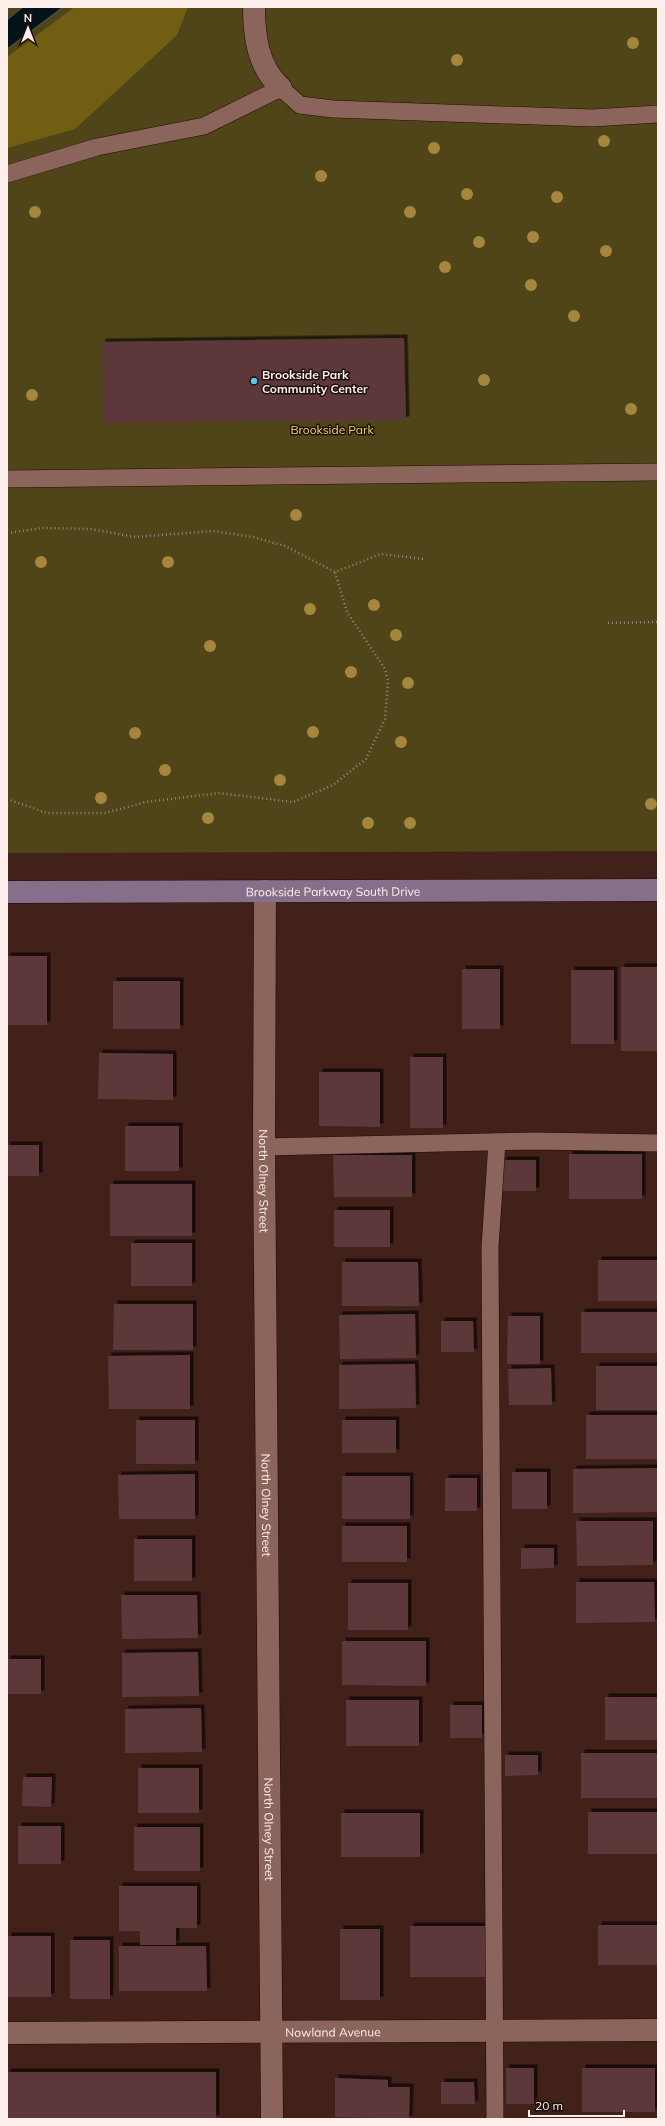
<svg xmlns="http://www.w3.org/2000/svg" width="665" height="2126" font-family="Mulish,sans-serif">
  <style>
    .green { fill: #504518 }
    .forest { fill: #705f13 }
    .water { fill: #041317; stroke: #4e5557 }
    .building { fill: #5c383b; filter: url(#shadow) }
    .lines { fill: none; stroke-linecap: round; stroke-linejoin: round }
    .service-casing { stroke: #260903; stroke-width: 18 }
    .minor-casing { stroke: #260903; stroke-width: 23 }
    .secondary-casing { stroke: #260903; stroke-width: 23 }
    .path { stroke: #9a837d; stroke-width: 2.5; stroke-dasharray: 1 3; stroke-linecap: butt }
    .service { stroke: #8b655b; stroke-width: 17 }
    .minor { stroke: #8b655b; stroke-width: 22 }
    .secondary { stroke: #866f8b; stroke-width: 22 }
    .tree { fill: #a5863d }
    .poi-dot { fill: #58c9e3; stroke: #1e100c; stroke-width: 1.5 }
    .labels { text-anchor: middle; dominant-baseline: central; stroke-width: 3; stroke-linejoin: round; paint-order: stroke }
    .poi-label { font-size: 12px; font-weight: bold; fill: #fcefeb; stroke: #1e100c; text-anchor: start }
    .park-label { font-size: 12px; fill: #f6d85b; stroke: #1e100c }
    .street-label { font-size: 12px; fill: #fcefeb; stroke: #1e100c }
  </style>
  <defs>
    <filter id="shadow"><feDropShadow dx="3.5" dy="-3.5" stdDeviation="0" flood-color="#0009"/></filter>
  </defs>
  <rect width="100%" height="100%" fill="#412119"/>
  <path class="green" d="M 7,7 L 658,7 L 658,851 L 7,853 Z"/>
  <path class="forest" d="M 75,7 L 188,7 L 177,35 L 75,129 L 7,148 L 7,57 Z"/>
  <path class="water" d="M 23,7 L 63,7 L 7,49 L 7,20 Z"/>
  <g class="building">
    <path d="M 404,338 L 406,420 L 103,423 L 102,342 Z"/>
    <rect x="7" y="956" width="40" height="69"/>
    <rect x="621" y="967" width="37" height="84"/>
    <rect x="462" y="969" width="38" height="60"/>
    <rect x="571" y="970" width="43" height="74"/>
    <rect x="113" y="981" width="67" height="48"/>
    <path d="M 99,1053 L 173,1054 L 173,1100 L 98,1099 Z"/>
    <rect x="410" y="1057" width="33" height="71"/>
    <path d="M 319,1072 L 380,1072 L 380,1127 L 319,1126 Z"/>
    <rect x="125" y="1126" width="54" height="45"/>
    <rect x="7" y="1145" width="32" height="31"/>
    <rect x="569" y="1154" width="73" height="45"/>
    <path d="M 333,1155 L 412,1155 L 412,1197 L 334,1197 Z"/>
    <rect x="503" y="1160" width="33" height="31"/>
    <rect x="110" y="1184" width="82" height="52"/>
    <rect x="334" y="1210" width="56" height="37"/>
    <rect x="131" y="1243" width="61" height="43"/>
    <rect x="598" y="1260" width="60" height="41"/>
    <path d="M 342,1262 L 418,1262 L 419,1306 L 342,1306 Z"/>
    <path d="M 114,1304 L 193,1304 L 193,1350 L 113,1350 Z"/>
    <rect x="581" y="1312" width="77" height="41"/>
    <path d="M 415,1314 L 416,1358 L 340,1359 L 339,1315 Z"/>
    <path d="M 508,1316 L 540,1316 L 540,1364 L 507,1364 Z"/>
    <path d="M 441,1321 L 473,1321 L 474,1352 L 441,1352 Z"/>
    <path d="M 190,1355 L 190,1409 L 109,1409 L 108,1356 Z"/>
    <path d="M 415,1364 L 416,1408 L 339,1409 L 339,1365 Z"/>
    <rect x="596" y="1366" width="61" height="44"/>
    <path d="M 551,1368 L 552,1405 L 509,1405 L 508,1369 Z"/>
    <rect x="586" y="1415" width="72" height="44"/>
    <rect x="136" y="1420" width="59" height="44"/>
    <rect x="342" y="1420" width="54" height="33"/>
    <path d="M 658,1468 L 658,1512 L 573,1513 L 573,1469 Z"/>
    <rect x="512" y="1472" width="35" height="37"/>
    <path d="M 195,1474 L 195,1519 L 119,1519 L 118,1475 Z"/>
    <rect x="342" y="1476" width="68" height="43"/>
    <rect x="445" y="1478" width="32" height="33"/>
    <path d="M 576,1521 L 653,1521 L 653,1565 L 577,1566 Z"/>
    <rect x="342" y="1526" width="65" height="36"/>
    <rect x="134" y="1539" width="58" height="42"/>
    <path d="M 521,1548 L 554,1548 L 554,1568 L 521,1569 Z"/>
    <path d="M 576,1582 L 654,1582 L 655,1622 L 576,1623 Z"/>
    <rect x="348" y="1583" width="60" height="47"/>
    <path d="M 121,1595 L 197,1595 L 198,1638 L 122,1639 Z"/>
    <path d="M 342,1641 L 426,1641 L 426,1686 L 342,1685 Z"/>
    <path d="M 198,1652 L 199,1696 L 122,1697 L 122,1653 Z"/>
    <rect x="7" y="1659" width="34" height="35"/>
    <rect x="605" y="1697" width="53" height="43"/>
    <rect x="346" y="1700" width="73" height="46"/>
    <rect x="450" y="1705" width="32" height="33"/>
    <path d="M 201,1708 L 202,1752 L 125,1753 L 125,1709 Z"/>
    <rect x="581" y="1753" width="77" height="45"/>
    <path d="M 505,1755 L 538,1755 L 538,1775 L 505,1776 Z"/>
    <rect x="138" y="1768" width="61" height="45"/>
    <path d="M 23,1777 L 52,1777 L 51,1807 L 22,1806 Z"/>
    <rect x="588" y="1812" width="70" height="42"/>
    <rect x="341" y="1813" width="79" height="44"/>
    <rect x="18" y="1826" width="43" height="38"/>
    <rect x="134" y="1827" width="66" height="44"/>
    <path d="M 119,1886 L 197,1886 L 197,1928 L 176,1928 L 176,1945 L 140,1945 L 140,1931 L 119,1931 Z"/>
    <rect x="598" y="1925" width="60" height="40"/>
    <rect x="410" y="1926" width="77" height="51"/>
    <rect x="340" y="1929" width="40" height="71"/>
    <rect x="8" y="1936" width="43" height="61"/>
    <rect x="70" y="1940" width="40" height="59"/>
    <path d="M 119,1946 L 206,1946 L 207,1991 L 119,1991 Z"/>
    <rect x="506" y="2068" width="28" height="36"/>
    <rect x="582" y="2068" width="73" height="44"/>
    <rect x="7" y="2072" width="209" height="47"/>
    <path d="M 335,2078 L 388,2080 L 388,2087 L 410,2087 L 409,2119 L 335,2117 Z"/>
    <path d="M 441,2082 L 474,2082 L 475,2104 L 441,2104 Z"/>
  </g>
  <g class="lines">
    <defs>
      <g id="service">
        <path d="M 7,174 L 97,147 L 204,126 L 281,88 L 300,105 L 333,109 L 592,118 L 658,114"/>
        <path d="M 7,479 L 658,472"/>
        <path d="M 264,1147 L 535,1141 L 658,1143"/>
        <path d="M 495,2119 L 490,1247 L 497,1142"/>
      </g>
      <g id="minor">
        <path d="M 254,7 C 254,37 258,67 281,88"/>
        <path id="s1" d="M 265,891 L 264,1147 L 272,2119"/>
        <path id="s2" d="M 7,2033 L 658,2030"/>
      </g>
      <g id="secondary">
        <path id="s3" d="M 7,892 L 658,890"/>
      </g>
    </defs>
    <use href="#service" class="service-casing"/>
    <use href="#minor" class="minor-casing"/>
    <use href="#secondary" class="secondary-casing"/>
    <g class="path">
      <path d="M 7,533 L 43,528 L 91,529 L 135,537 L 213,531 L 253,537 L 285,546 L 335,572 L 381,554 L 423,559"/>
      <path d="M 608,623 L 658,622"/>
      <path d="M 7,799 L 47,813 L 105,813 L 146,802 L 219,793 L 293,802 L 333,785 L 366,759 L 385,719 L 388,681 L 385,669 L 347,612 L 335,572"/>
    </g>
    <use href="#service" class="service"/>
    <use href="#minor" class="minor"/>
    <use href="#secondary" class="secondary"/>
  </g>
  <g class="tree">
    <circle cx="633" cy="43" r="6"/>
    <circle cx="457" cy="60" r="6"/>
    <circle cx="604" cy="141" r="6"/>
    <circle cx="434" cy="148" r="6"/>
    <circle cx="321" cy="176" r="6"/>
    <circle cx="467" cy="194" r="6"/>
    <circle cx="557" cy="197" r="6"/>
    <circle cx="35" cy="212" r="6"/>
    <circle cx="410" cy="212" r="6"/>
    <circle cx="533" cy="237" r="6"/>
    <circle cx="479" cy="242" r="6"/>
    <circle cx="606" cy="251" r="6"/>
    <circle cx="445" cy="267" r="6"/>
    <circle cx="531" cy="285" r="6"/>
    <circle cx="574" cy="316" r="6"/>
    <circle cx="484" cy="380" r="6"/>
    <circle cx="32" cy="395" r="6"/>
    <circle cx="631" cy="409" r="6"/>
    <circle cx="296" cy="515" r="6"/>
    <circle cx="41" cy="562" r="6"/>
    <circle cx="168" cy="562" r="6"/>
    <circle cx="374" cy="605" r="6"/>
    <circle cx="310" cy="609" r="6"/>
    <circle cx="396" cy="635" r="6"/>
    <circle cx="210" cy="646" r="6"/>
    <circle cx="351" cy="672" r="6"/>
    <circle cx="408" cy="683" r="6"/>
    <circle cx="313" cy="732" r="6"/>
    <circle cx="135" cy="733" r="6"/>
    <circle cx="401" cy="742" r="6"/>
    <circle cx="165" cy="770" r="6"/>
    <circle cx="280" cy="780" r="6"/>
    <circle cx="101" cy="798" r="6"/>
    <circle cx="651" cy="804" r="6"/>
    <circle cx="208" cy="818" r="6"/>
    <circle cx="368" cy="823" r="6"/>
    <circle cx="410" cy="823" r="6"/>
  </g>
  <circle class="poi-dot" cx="254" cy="381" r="4"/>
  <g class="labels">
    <g class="poi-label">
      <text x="262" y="374">Brookside Park<tspan x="262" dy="14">Community Center</tspan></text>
    </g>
    <g class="park-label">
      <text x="332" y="429">Brookside Park</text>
    </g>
    <g class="street-label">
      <text stroke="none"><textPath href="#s3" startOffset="326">Brookside Parkway South Drive</textPath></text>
      <text stroke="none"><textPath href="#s1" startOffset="290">North Olney Street</textPath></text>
      <text stroke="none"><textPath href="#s1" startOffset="614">North Olney Street</textPath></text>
      <text stroke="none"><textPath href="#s1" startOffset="938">North Olney Street</textPath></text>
      <text stroke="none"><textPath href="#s2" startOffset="326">Nowland Avenue</textPath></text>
    </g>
  </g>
  <rect width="665" height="2126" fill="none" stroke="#fcefeb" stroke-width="16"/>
  <g transform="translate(28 28)" stroke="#1e100c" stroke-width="3" paint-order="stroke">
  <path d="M0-3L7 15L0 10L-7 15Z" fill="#fcefeb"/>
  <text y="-6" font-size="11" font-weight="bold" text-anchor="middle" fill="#fcefeb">N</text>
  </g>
  <path d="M529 2110v6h95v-6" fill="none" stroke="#fcefeb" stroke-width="2"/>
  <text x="535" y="2110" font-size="12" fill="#fcefeb" stroke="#1e100c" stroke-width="3" paint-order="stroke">20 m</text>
</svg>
